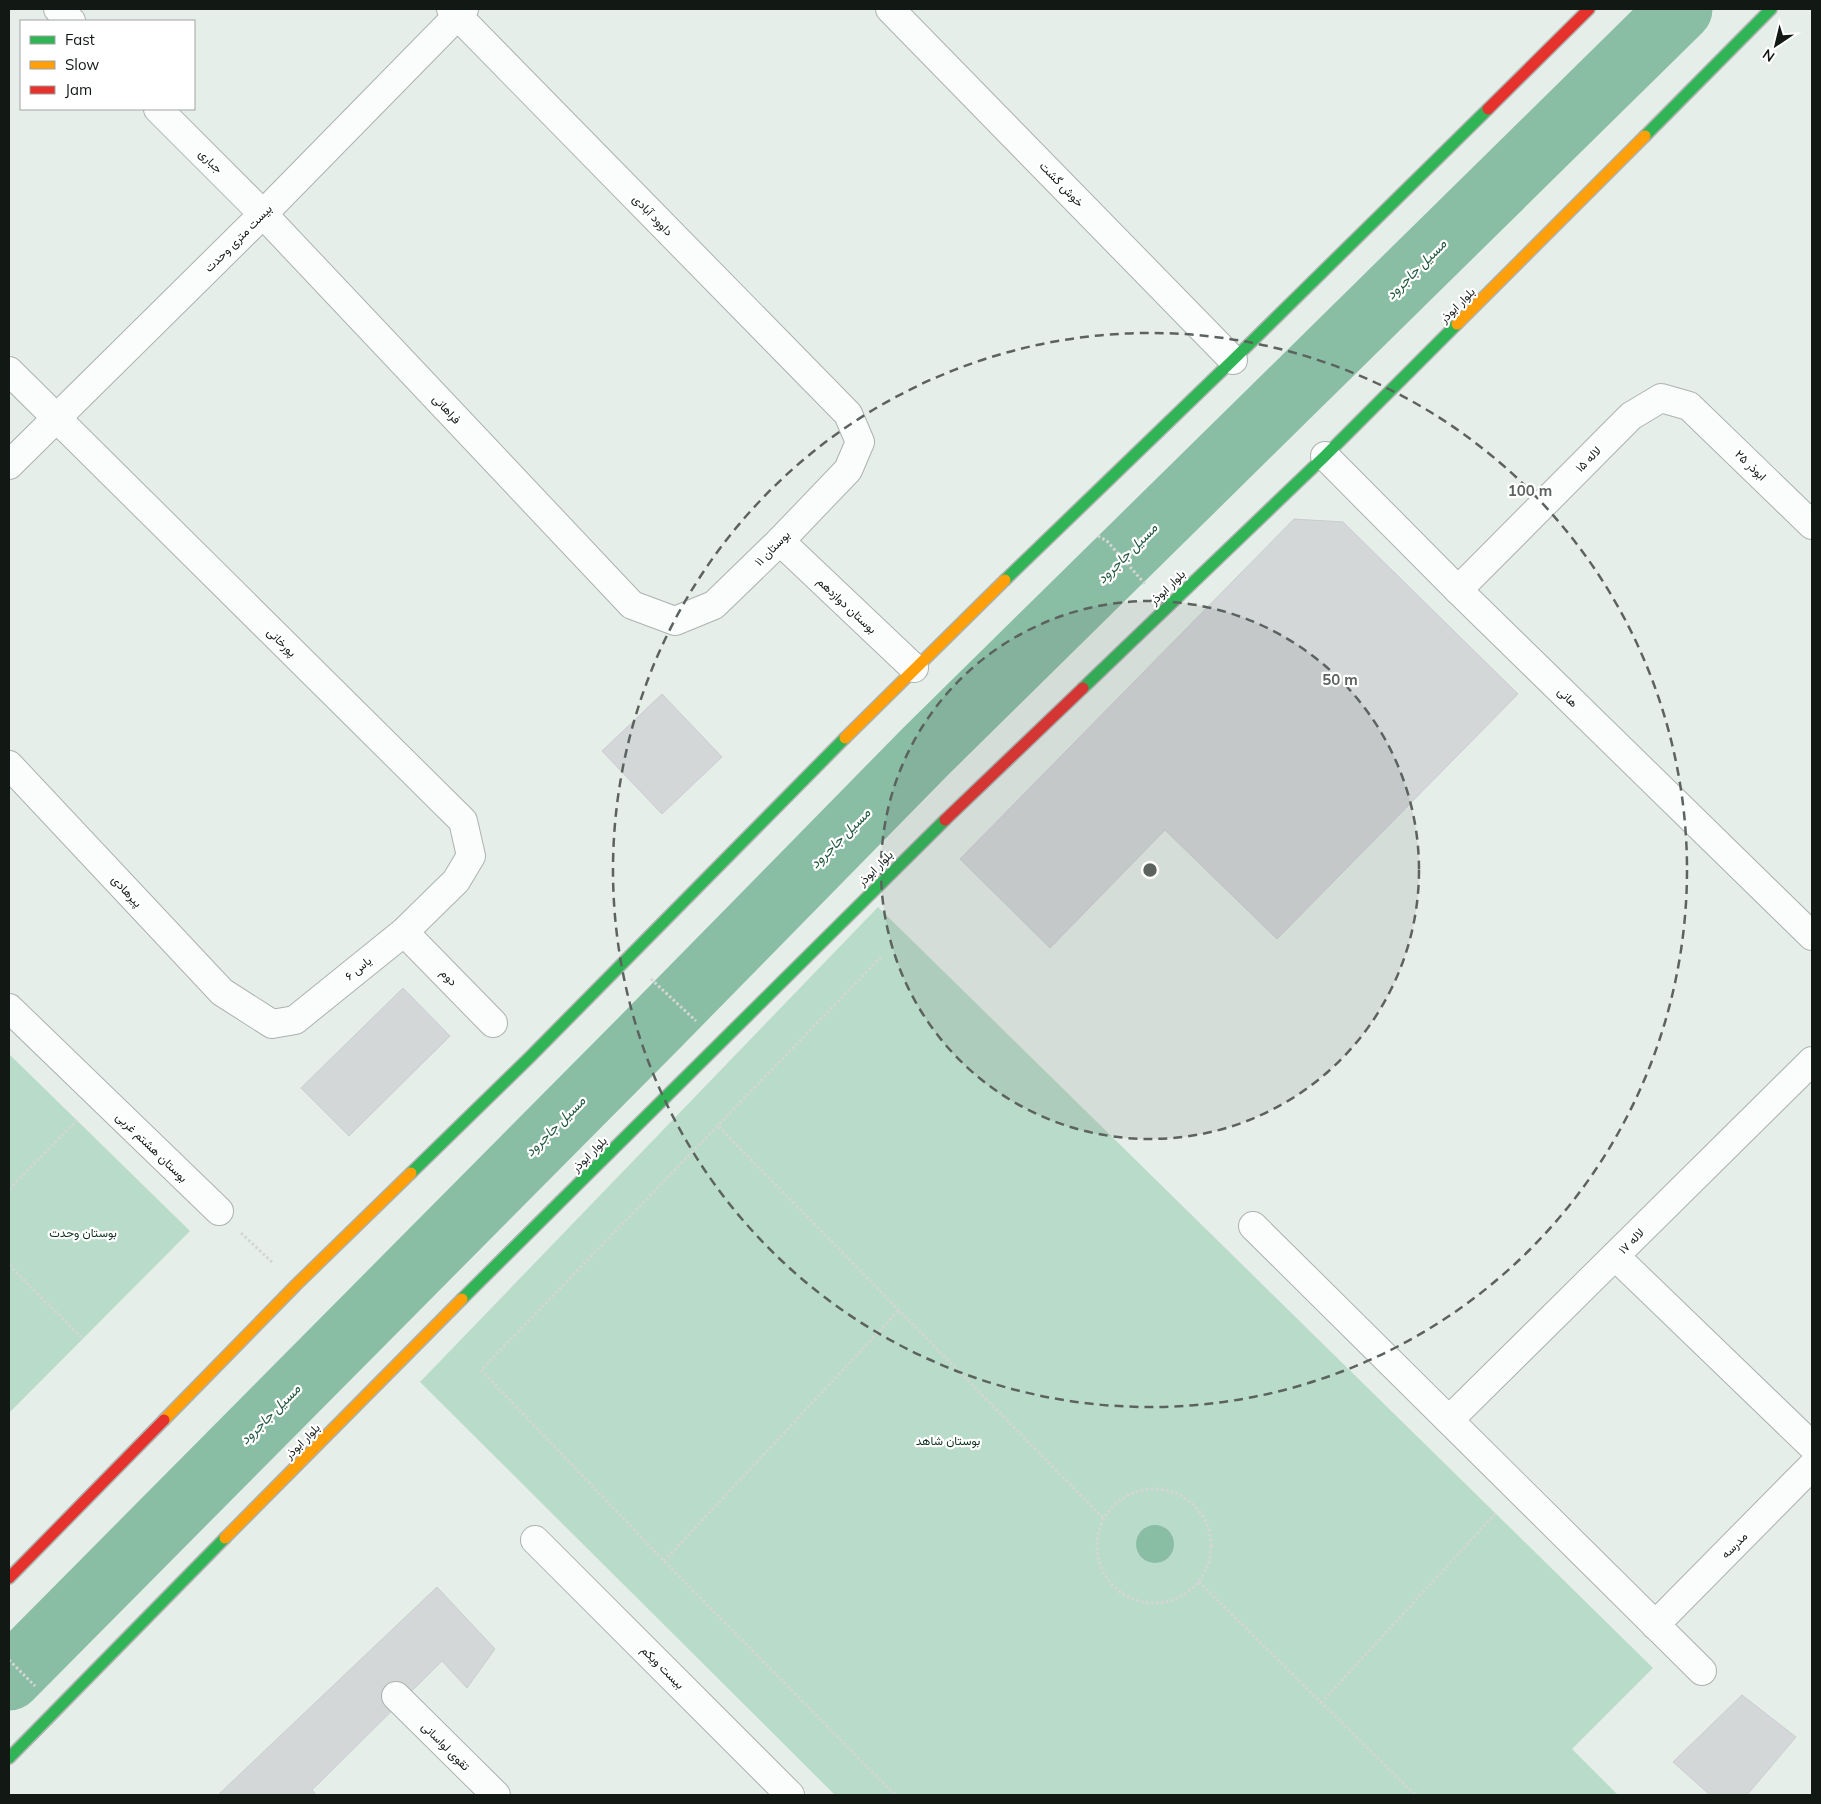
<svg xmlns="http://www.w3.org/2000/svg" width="1821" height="1804" font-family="Mulish,Vazirmatn,sans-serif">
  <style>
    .green { fill: #b9dbc9 }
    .water { fill: #8abea4 }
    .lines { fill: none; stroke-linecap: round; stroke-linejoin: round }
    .river { stroke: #8abea4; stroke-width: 65 }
    .building { fill: #d4d7d8; stroke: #cacdce }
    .street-casing { stroke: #acb2af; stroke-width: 30 }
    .fast-casing { stroke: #acb2af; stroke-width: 14 }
    .slow-casing { stroke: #acb2af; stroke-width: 14 }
    .jam-casing { stroke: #acb2af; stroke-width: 14 }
    .path { stroke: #d4d6d5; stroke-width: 3; stroke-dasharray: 2.5 2.5; stroke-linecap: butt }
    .street { stroke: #fbfcfc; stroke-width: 28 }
    .fast { stroke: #30b455; stroke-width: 11 }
    .slow { stroke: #ff9f0a; stroke-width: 11 }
    .jam { stroke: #e5322d; stroke-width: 11 }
    .ring { fill: none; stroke: #5c635f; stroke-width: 2.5; stroke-dasharray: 9 6 }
    .labels { text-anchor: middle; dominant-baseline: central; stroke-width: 4.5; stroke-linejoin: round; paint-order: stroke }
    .street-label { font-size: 12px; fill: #121814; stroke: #fff }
    .park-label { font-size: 12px; fill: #103122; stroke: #fff }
    .water-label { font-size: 14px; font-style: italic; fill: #21583e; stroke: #fff }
    .centre { fill: #5c635f; stroke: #fff; stroke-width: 2.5 }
    .ring-label { font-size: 15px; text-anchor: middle; font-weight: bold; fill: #5c635f; stroke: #fff; stroke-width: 4.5; stroke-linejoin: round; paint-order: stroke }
  </style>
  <rect width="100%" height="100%" fill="#e6eeea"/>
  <g class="green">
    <path d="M 878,907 L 1653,1668 L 1572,1749 L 1618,1795 L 835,1795 L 420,1382 Z"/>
    <path d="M 9,1054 L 190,1231 L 9,1413 Z"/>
  </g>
  <circle class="water" cx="1155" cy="1544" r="19"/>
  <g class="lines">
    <path class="river" d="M 9,1678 L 658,1024 L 926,751 L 1680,9"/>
  </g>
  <g class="building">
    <path d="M 1294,519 L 1343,522 L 1518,694 L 1277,939 L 1165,830 L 1050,948 L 960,859 Z"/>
    <path d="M 662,694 L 722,757 L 662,814 L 602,751 Z"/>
    <path d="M 403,988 L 450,1036 L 349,1136 L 301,1088 Z"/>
    <path d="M 437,1587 L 495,1649 L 467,1688 L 442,1661 L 312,1790 L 316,1795 L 218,1795 Z"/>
    <path d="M 1742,1695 L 1796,1737 L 1747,1795 L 1710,1795 L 1673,1762 Z"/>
  </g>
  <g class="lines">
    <defs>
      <g id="street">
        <path d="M 58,9 L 71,21"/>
        <path d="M 890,9 L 1233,360"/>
        <path d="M 158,109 L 263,214 L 632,605 L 675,621 L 714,605 L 780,541 L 848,470 L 860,442 L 848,414 L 451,9"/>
        <path d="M 9,371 L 463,821 L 471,856 L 456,881 L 404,932 L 295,1020 L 272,1024 L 222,992 L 9,765"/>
        <path d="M 1325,456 L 1458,590 L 1812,936"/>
        <path d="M 9,465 L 263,214 L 464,9"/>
        <path d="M 780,541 L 914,668"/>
        <path d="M 1458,590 L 1631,416 L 1661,398 L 1689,406 L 1812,525"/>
        <path d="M 404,932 L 493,1023"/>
        <path d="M 9,1008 L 219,1211"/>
        <path d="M 1253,1226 L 1702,1671"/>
        <path d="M 1615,1256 L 1812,1446"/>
        <path d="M 1449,1420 L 1812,1061"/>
        <path d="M 535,1540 L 790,1795"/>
        <path d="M 1655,1625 L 1812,1466"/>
        <path d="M 396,1696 L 496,1795"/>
      </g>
      <g id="fast">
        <path d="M 1645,136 L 1771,9"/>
        <path d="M 1005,580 L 1233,360 L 1488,109"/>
        <path d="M 1083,688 L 1325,456 L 1457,324"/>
        <path d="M 411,1173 L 530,1057 L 845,738"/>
        <path d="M 462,1299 L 945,820"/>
        <path d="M 9,1758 L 225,1538"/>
      </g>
      <g id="slow">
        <path d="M 1457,324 L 1645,136"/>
        <path d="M 845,738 L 1005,580"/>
        <path d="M 164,1420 L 296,1285 L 411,1173"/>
        <path d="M 225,1538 L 462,1299"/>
      </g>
      <g id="jam">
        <path d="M 1488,109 L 1589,9"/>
        <path d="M 945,820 L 1083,688"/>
        <path d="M 9,1578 L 164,1420"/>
      </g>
    </defs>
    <use href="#street" class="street-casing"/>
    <use href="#fast" class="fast-casing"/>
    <use href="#slow" class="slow-casing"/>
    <use href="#jam" class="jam-casing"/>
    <g class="path">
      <path d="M 1098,536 L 1107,541 L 1146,585"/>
      <path d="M 881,957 L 481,1370 L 664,1561 L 895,1795"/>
      <path d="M 651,979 L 696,1021"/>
      <path d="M 719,1127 L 1104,1519"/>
      <path d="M 9,1189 L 77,1120"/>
      <path d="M 241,1233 L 273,1263"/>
      <path d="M 9,1265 L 83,1339"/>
      <circle cx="1154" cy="1546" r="57"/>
      <path d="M 664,1561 L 899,1310"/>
      <path d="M 1199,1582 L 1415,1795"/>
      <path d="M 9,1660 L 35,1686"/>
      <path d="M 1321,1703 L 1496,1513"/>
    </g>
    <use href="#street" class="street"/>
    <use href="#fast" class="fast"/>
    <use href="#slow" class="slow"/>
    <use href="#jam" class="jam"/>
  </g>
  <circle cx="1150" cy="870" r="269" fill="#5c635f" fill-opacity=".12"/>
  <g class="ring">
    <circle cx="1150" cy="870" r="269"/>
    <circle cx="1150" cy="870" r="537"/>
  </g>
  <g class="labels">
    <g class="street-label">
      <text transform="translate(211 161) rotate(45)">جباری</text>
      <text transform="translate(1062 184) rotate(46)">خوش گشت</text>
      <text transform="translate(653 215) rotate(46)">داوود آبادی</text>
      <text transform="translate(238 238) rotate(-45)">بیست متری وحدت</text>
      <text transform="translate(1457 305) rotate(-45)">بلوار ابوذر</text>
      <text transform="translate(447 409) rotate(47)">فراهانی</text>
      <text transform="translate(1588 459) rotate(-45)">لاله ۱۵</text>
      <text transform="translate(1751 465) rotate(44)">ابوذر ۲۵</text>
      <text transform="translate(772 548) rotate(-45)">بوستان ۱۱</text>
      <text transform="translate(1167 587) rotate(-44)">بلوار ابوذر</text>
      <text transform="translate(847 605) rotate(43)">بوستان دوازدهم</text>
      <text transform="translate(282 642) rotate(45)">پورخانی</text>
      <text transform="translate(1568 697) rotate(44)">هانی</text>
      <text transform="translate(875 868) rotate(-45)">بلوار ابوذر</text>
      <text transform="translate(127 891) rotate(47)">پیرهادی</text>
      <text transform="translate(358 968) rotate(-39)">یاس ۶</text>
      <text transform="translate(449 977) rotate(46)">دوم</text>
      <text transform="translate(152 1147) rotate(44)">بوستان هشتم غربی</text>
      <text transform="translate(589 1154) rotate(-45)">بلوار ابوذر</text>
      <text transform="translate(1631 1241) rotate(-45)">لاله ۱۷</text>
      <text transform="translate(302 1441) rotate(-45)">بلوار ابوذر</text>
      <text transform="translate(1734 1545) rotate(-45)">مدرسه</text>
      <text transform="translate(663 1667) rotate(45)">بیست ویکم</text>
      <text transform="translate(446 1746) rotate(45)">تقوی لواسانی</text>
    </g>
    <g class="park-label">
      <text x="83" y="1232">بوستان وحدت</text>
      <text x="948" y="1440">بوستان شاهد</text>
    </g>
    <g class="water-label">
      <text transform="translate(1416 269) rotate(-45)">مسیل جاجرود</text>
      <text transform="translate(1127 553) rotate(-45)">مسیل جاجرود</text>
      <text transform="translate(840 838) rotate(-45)">مسیل جاجرود</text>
      <text transform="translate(555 1126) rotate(-45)">مسیل جاجرود</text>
      <text transform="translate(270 1414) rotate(-45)">مسیل جاجرود</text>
    </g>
  </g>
  <circle cx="1150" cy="870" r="8" class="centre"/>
  <g class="ring-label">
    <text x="1530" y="496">100 m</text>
    <text x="1340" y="685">50 m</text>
  </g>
  <rect width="1821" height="1804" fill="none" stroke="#121814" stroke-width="20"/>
  <rect x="20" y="20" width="175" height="90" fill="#ffffff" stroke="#a0a3a1"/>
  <rect x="30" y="36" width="25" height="8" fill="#30b455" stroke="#a0a3a1"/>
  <text x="65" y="45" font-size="15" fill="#121814">Fast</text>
  <rect x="30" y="61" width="25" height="8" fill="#ff9f0a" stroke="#a0a3a1"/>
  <text x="65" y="70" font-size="15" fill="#121814">Slow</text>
  <rect x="30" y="86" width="25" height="8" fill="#e5322d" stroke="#a0a3a1"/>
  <text x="65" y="95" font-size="15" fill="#121814">Jam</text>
  <g transform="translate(1776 45) rotate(215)" stroke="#ffffff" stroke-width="4" paint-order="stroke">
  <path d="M0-4L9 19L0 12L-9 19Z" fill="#121814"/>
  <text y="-8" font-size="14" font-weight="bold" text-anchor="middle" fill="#121814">N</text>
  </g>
</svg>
